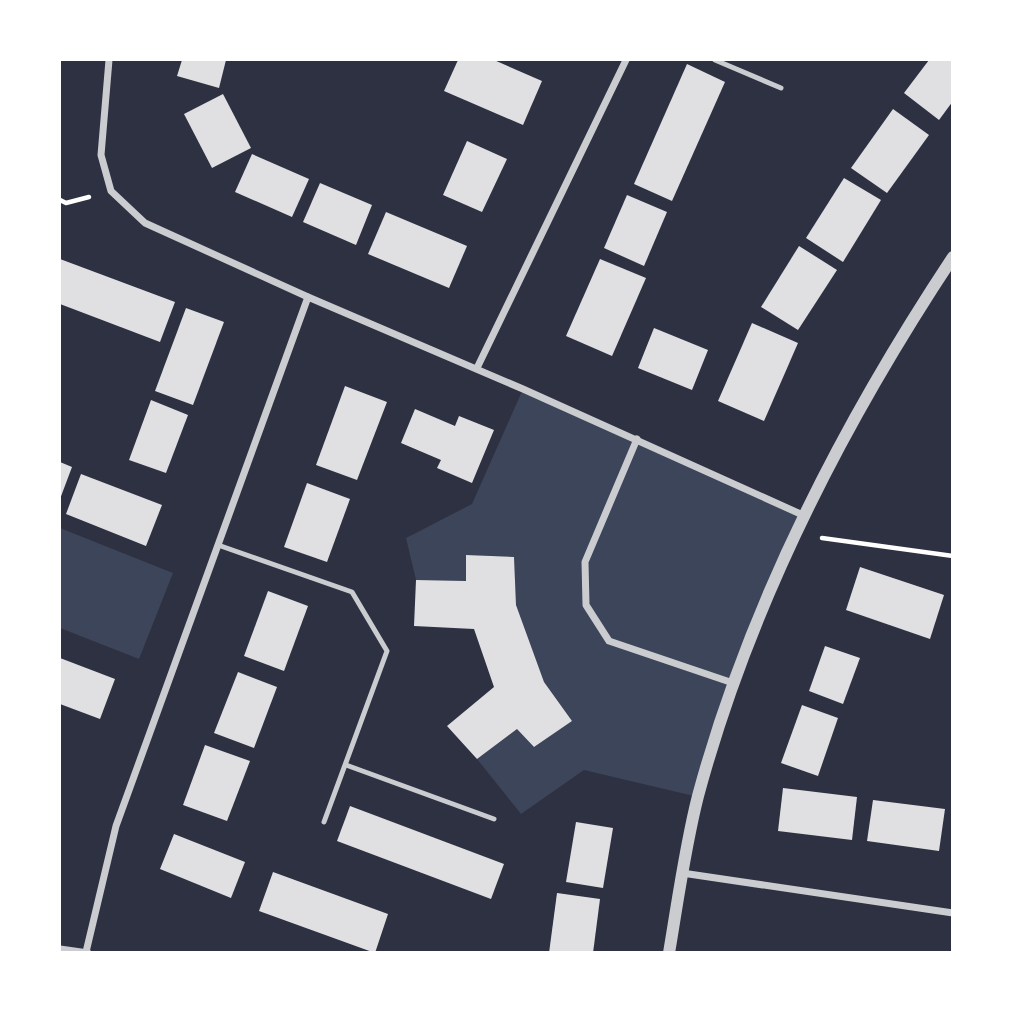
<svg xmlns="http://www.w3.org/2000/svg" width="1012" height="1012" font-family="Signika,sans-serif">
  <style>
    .green { fill: #3c4559 }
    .building { fill: #e0e0e3 }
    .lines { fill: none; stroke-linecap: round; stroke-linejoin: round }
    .path { stroke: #fff; stroke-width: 4.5 }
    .service { stroke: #caccd0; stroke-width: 5 }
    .minor { stroke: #caccd0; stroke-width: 7 }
    .tertiary { stroke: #caccd0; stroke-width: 12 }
  </style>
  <rect width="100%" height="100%" fill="#2d3142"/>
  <g class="green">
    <path d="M 523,389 L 805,516 L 767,595 L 698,797 L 584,770 L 521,814 L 477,759 L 517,729 L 534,747 L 572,721 L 544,682 L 516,605 L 514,557 L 466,555 L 466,581 L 416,580 L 406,538 L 472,504 Z"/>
    <path d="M 60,528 L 173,573 L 139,659 L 60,628 Z"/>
  </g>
  <g class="building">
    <path d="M 182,60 L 226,60 L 219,88 L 177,76 Z"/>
    <path d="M 458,60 L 494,60 L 542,81 L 523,125 L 444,91 Z"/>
    <path d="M 929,60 L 953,60 L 953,101 L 939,120 L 904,93 Z"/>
    <path d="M 687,64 L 725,82 L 672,201 L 634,184 Z"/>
    <path d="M 223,94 L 251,148 L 212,168 L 184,114 Z"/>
    <path d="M 893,109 L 929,135 L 887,193 L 851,168 Z"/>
    <path d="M 467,141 L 507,159 L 482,212 L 443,195 Z"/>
    <path d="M 252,154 L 309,179 L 292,217 L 235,192 Z"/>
    <path d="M 844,178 L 881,200 L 843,262 L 806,238 Z"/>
    <path d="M 320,183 L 372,205 L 356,245 L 303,222 Z"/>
    <path d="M 627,195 L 667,212 L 644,266 L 604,248 Z"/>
    <path d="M 386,212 L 467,246 L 449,288 L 368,254 Z"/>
    <path d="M 799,246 L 837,270 L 798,330 L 761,307 Z"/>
    <path d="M 60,259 L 175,302 L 160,342 L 60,304 Z"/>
    <path d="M 600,259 L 646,278 L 612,356 L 566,336 Z"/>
    <path d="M 186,308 L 224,322 L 193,405 L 155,391 Z"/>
    <path d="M 752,323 L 798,343 L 764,421 L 718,401 Z"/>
    <path d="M 654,328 L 708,350 L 692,390 L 638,368 Z"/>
    <path d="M 345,386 L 387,402 L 357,480 L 316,465 Z"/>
    <path d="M 151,400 L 188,415 L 166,473 L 129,460 Z"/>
    <path d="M 415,409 L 455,426 L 459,416 L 494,430 L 472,483 L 437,468 L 441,460 L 401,443 Z"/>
    <path d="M 60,462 L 72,467 L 60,499 Z"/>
    <path d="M 81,474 L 162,505 L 146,546 L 66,514 Z"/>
    <path d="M 307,483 L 350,499 L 327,562 L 284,547 Z"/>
    <path d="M 466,555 L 514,557 L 516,605 L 544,682 L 572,721 L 534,747 L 517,729 L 477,759 L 447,726 L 494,687 L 474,629 L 414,626 L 416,580 L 466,581 Z"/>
    <path d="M 860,567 L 944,595 L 930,639 L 846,610 Z"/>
    <path d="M 268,591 L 308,606 L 284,671 L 244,656 Z"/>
    <path d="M 825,646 L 860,658 L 843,704 L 809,691 Z"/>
    <path d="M 60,658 L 115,679 L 100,719 L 60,704 Z"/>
    <path d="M 238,672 L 277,687 L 254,748 L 214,733 Z"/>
    <path d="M 802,705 L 838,718 L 818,776 L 781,763 Z"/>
    <path d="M 205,745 L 250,761 L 227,821 L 183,805 Z"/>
    <path d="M 783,788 L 857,797 L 852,840 L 778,831 Z"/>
    <path d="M 873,800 L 945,809 L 939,851 L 867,841 Z"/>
    <path d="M 350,806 L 504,864 L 491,899 L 337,841 Z"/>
    <path d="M 576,822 L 613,828 L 603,888 L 566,882 Z"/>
    <path d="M 174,834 L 245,862 L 231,898 L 160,869 Z"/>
    <path d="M 273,872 L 388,914 L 375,953 L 259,911 Z"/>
    <path d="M 557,893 L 600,899 L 593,953 L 549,953 Z"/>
  </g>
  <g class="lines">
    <g class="path">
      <path d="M 60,200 L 66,203 L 89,197"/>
      <path d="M 822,538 L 953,556"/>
    </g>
    <g class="service">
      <path d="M 715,60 L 781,88"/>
      <path d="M 218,545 L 352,592 L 387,651 L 324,822"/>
      <path d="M 346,765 L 494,819"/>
    </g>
    <g class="minor">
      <path d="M 109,60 L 101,155 L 111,191 L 145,223 L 308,297 L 523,389 L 805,516"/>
      <path d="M 477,368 L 626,60"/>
      <path d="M 637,439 L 585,562 L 586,605 L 609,641 L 733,683"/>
      <path d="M 682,873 L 953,913"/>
      <path d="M 60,949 L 88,953"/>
      <path d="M 86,952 L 116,826 L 308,297"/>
    </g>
    <path class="tertiary" d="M 669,953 C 678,900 685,847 698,796 C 750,603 843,423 953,257"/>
  </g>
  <rect width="1012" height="1012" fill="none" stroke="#ffffff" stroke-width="122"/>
</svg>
